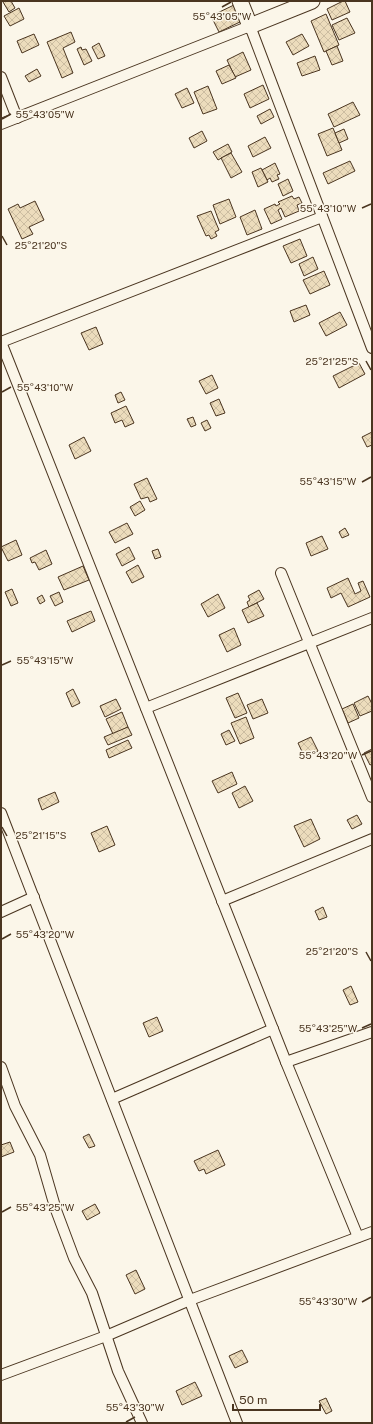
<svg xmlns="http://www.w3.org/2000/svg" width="373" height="1424" font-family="'Public Sans',sans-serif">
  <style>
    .building { fill: url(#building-cross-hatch); stroke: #4a3520 }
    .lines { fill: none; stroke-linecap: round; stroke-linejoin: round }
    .street-casing { stroke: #4a3520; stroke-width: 12 }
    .secondary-casing { stroke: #4a3520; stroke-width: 17 }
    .street { stroke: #fbf6e9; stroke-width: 10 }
    .secondary { stroke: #fbf6e9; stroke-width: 15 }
    .ticks { fill: none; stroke: #4a3520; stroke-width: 1.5 }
    .ticks-label { font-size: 10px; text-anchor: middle; fill: #4a3520; stroke: #fbf6e9; stroke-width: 3; stroke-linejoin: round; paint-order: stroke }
  </style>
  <defs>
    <pattern id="building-cross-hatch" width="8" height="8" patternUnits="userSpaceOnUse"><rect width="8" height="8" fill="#ecdcbc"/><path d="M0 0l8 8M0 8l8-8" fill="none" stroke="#ccbda1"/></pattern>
  </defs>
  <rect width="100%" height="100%" fill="#fbf6e9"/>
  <g class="building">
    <path d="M 4,1 L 11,1 L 15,8 L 9,12 L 3,2 Z"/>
    <path d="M 343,1 L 345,1 L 350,12 L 332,20 L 327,9 Z"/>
    <path d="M 234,5 L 242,21 L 219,32 L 211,16 Z"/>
    <path d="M 19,8 L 24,19 L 10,26 L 4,16 Z"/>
    <path d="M 326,14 L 339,45 L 324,52 L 311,21 Z"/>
    <path d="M 347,18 L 355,33 L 339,40 L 332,25 Z"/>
    <path d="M 71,32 L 75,42 L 63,48 L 73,73 L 62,78 L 47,42 Z"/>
    <path d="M 34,34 L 39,45 L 22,53 L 17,41 Z"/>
    <path d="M 302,34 L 309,46 L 293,55 L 286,42 Z"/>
    <path d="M 99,43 L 105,56 L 98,59 L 92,47 Z"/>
    <path d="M 337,46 L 343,61 L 332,65 L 326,51 Z"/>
    <path d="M 81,47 L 82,50 L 86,49 L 92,61 L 84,65 L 77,49 Z"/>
    <path d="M 243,52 L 251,70 L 235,77 L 227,60 Z"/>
    <path d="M 315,56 L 320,70 L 302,76 L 297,63 Z"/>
    <path d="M 229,65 L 236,78 L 222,84 L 216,71 Z"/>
    <path d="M 37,69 L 41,76 L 29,82 L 25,76 Z"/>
    <path d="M 263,85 L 269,99 L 250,108 L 244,94 Z"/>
    <path d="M 208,86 L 217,109 L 203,114 L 194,92 Z"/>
    <path d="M 187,88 L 194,103 L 182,108 L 175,94 Z"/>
    <path d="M 353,102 L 360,115 L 334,127 L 328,114 Z"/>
    <path d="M 270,109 L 274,117 L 261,124 L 257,116 Z"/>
    <path d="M 333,128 L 342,150 L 327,156 L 318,134 Z"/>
    <path d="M 344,129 L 348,139 L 339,143 L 335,133 Z"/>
    <path d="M 202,131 L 207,141 L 194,148 L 189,138 Z"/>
    <path d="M 265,137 L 271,148 L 253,157 L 248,146 Z"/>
    <path d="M 228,144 L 232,152 L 218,160 L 213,152 Z"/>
    <path d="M 231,153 L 242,172 L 231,178 L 221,158 Z"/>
    <path d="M 350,161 L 355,171 L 328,184 L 323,173 Z"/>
    <path d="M 275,163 L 280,174 L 277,175 L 279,179 L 272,182 L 270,178 L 267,180 L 262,170 Z"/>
    <path d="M 261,168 L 268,182 L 258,187 L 252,172 Z"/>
    <path d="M 288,179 L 293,191 L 283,196 L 278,184 Z"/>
    <path d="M 292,196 L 294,199 L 299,197 L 302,203 L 297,205 L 299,211 L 285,217 L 281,208 L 278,210 L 282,219 L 271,224 L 264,209 L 275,204 L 276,206 L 280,204 L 278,202 Z"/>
    <path d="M 229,199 L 236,217 L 220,224 L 213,205 Z"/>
    <path d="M 35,201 L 44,220 L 29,227 L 33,234 L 22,239 L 8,209 L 18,204 L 20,208 Z"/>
    <path d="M 255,210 L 262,229 L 247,235 L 240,217 Z"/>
    <path d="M 211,211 L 219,230 L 215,232 L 217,236 L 211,239 L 209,235 L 206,236 L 197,216 Z"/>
    <path d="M 300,239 L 307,256 L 291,263 L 283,246 Z"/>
    <path d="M 313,257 L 318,269 L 304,276 L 299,264 Z"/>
    <path d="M 324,271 L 330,285 L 310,294 L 303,280 Z"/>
    <path d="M 306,305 L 310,315 L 294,322 L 290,311 Z"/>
    <path d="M 340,312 L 347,325 L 326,336 L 319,323 Z"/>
    <path d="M 96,327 L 103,344 L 89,350 L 81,333 Z"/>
    <path d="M 359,363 L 365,374 L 339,388 L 333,376 Z"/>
    <path d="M 212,375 L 218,388 L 206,394 L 199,381 Z"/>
    <path d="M 121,392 L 125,400 L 118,403 L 115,395 Z"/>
    <path d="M 219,399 L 225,413 L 216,416 L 210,403 Z"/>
    <path d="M 126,406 L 134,423 L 125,427 L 122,420 L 115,423 L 111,413 Z"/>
    <path d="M 193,417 L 196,425 L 191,427 L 187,419 Z"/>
    <path d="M 207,420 L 211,428 L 205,431 L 201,423 Z"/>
    <path d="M 372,432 L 372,445 L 367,447 L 362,437 Z"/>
    <path d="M 84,437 L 91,451 L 75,459 L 69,445 Z"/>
    <path d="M 147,478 L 157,499 L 150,502 L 148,497 L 141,499 L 134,484 Z"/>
    <path d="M 140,501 L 145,510 L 135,516 L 130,507 Z"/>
    <path d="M 127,523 L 133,534 L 115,543 L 109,532 Z"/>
    <path d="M 345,528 L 349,535 L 342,538 L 339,532 Z"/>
    <path d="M 322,536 L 328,549 L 311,556 L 306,543 Z"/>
    <path d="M 16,540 L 22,555 L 8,561 L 1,547 Z"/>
    <path d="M 129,547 L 135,559 L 122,566 L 116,554 Z"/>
    <path d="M 158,549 L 161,557 L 155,559 L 152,551 Z"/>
    <path d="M 46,550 L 52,564 L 39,570 L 35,562 L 32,563 L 30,558 Z"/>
    <path d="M 138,565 L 144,577 L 132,583 L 126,572 Z"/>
    <path d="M 83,566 L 89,580 L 64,590 L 58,577 Z"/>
    <path d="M 348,578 L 355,594 L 361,591 L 358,583 L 363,581 L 370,597 L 348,607 L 341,593 L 331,598 L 327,588 Z"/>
    <path d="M 12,589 L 18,603 L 11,606 L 5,592 Z"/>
    <path d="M 259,590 L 264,599 L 249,607 L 247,602 L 250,600 L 248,596 Z"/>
    <path d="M 59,592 L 63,602 L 55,606 L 50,596 Z"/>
    <path d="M 218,594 L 225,608 L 208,617 L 201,604 Z"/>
    <path d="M 42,595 L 45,601 L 40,604 L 37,598 Z"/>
    <path d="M 257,603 L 264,616 L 248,623 L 242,610 Z"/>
    <path d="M 91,611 L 95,621 L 72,632 L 67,621 Z"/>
    <path d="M 234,628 L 241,645 L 227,652 L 219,635 Z"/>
    <path d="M 73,689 L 80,703 L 72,707 L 66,693 Z"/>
    <path d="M 238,693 L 247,713 L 235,718 L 226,698 Z"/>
    <path d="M 368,696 L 372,704 L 372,711 L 360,716 L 354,703 Z"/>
    <path d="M 116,699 L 121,709 L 105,717 L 100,706 Z"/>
    <path d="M 262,699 L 268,713 L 253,719 L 247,705 Z"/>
    <path d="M 353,704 L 359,718 L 348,723 L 342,709 Z"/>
    <path d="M 122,712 L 128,727 L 113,734 L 106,719 Z"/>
    <path d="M 246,717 L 254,738 L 240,744 L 231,723 Z"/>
    <path d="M 128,727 L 132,735 L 108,745 L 104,737 Z"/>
    <path d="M 229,730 L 235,741 L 226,745 L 221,734 Z"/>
    <path d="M 311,737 L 318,751 L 305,758 L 298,743 Z"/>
    <path d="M 128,740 L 132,748 L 109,758 L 106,750 Z"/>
    <path d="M 372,749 L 372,764 L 370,765 L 364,753 Z"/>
    <path d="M 232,772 L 237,784 L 218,793 L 212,781 Z"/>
    <path d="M 245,786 L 253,801 L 239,808 L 232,793 Z"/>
    <path d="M 55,792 L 59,802 L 42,810 L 38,799 Z"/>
    <path d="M 357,815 L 362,824 L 352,829 L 347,820 Z"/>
    <path d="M 311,819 L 320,839 L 304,847 L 294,826 Z"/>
    <path d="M 107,826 L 115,845 L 99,852 L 91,833 Z"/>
    <path d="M 323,907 L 327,917 L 319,920 L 315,911 Z"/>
    <path d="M 351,986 L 358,1002 L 350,1005 L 343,990 Z"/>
    <path d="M 157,1017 L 163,1031 L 149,1037 L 143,1023 Z"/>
    <path d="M 89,1134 L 95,1146 L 89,1148 L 83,1137 Z"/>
    <path d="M 10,1142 L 14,1152 L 1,1157 L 1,1145 Z"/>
    <path d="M 218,1150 L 225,1165 L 206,1174 L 204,1169 L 199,1171 L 194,1161 Z"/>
    <path d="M 95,1204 L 100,1213 L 87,1220 L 82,1211 Z"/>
    <path d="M 136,1270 L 145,1289 L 135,1294 L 126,1275 Z"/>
    <path d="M 242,1350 L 248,1362 L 235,1368 L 229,1356 Z"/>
    <path d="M 195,1382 L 202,1396 L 182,1405 L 176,1391 Z"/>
    <path d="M 326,1398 L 332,1411 L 326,1414 L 319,1401 Z"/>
  </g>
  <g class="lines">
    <defs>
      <g id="street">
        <path d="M 1,77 L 17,118"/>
        <path d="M 1,124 L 250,26 L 372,348"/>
        <path d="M 1,342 L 286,1062 L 372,1032"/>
        <path d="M 1,342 L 322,217"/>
        <path d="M 281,573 L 372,797"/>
        <path d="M 146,708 L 372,618"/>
        <path d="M 1,813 L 237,1423"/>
        <path d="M 222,901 L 372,839"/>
        <path d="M 1,912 L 34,897"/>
        <path d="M 286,1062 L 358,1237"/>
        <path d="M 1,1067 L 15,1106 L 40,1155 L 56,1210 L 74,1258 L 92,1293 L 118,1371 L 142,1423"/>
        <path d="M 112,1099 L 273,1029"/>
        <path d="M 1,1375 L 106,1336 L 190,1300 L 372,1232"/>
      </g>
      <path id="secondary" d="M 240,1 L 250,26 L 312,1"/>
    </defs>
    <use href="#street" class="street-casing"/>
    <use href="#secondary" class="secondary-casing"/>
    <use href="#street" class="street"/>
    <use href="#secondary" class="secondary"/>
  </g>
  <path class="ticks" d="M 222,7 L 231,2M 2,119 L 11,114M 362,208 L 371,204M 2,236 L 7,245M 366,361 L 371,370M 2,392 L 11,387M 362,482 L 371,477M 2,665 L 11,661M 362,755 L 371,751M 2,827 L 7,836M 2,939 L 11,934M 366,952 L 371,961M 362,1028 L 371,1024M 2,1212 L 11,1207M 362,1302 L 371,1297M 126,1422 L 135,1417"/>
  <g class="ticks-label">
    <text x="222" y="20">55°43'05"W</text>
    <text x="45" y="118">55°43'05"W</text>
    <text x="328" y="212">55°43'10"W</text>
    <text x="41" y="249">25°21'20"S</text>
    <text x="332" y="365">25°21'25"S</text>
    <text x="45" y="391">55°43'10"W</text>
    <text x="328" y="485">55°43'15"W</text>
    <text x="45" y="664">55°43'15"W</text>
    <text x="328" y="759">55°43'20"W</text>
    <text x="41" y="839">25°21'15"S</text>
    <text x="45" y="938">55°43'20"W</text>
    <text x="332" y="955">25°21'20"S</text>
    <text x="328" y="1032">55°43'25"W</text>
    <text x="45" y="1211">55°43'25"W</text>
    <text x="328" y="1305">55°43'30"W</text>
    <text x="135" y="1411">55°43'30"W</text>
  </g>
  <rect width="373" height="1424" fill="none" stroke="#4a3520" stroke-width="4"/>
  <path d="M233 1404v6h87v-6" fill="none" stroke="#4a3520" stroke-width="2"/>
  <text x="239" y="1404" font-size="12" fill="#4a3520" stroke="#fbf6e9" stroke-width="3" paint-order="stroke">50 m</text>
</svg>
